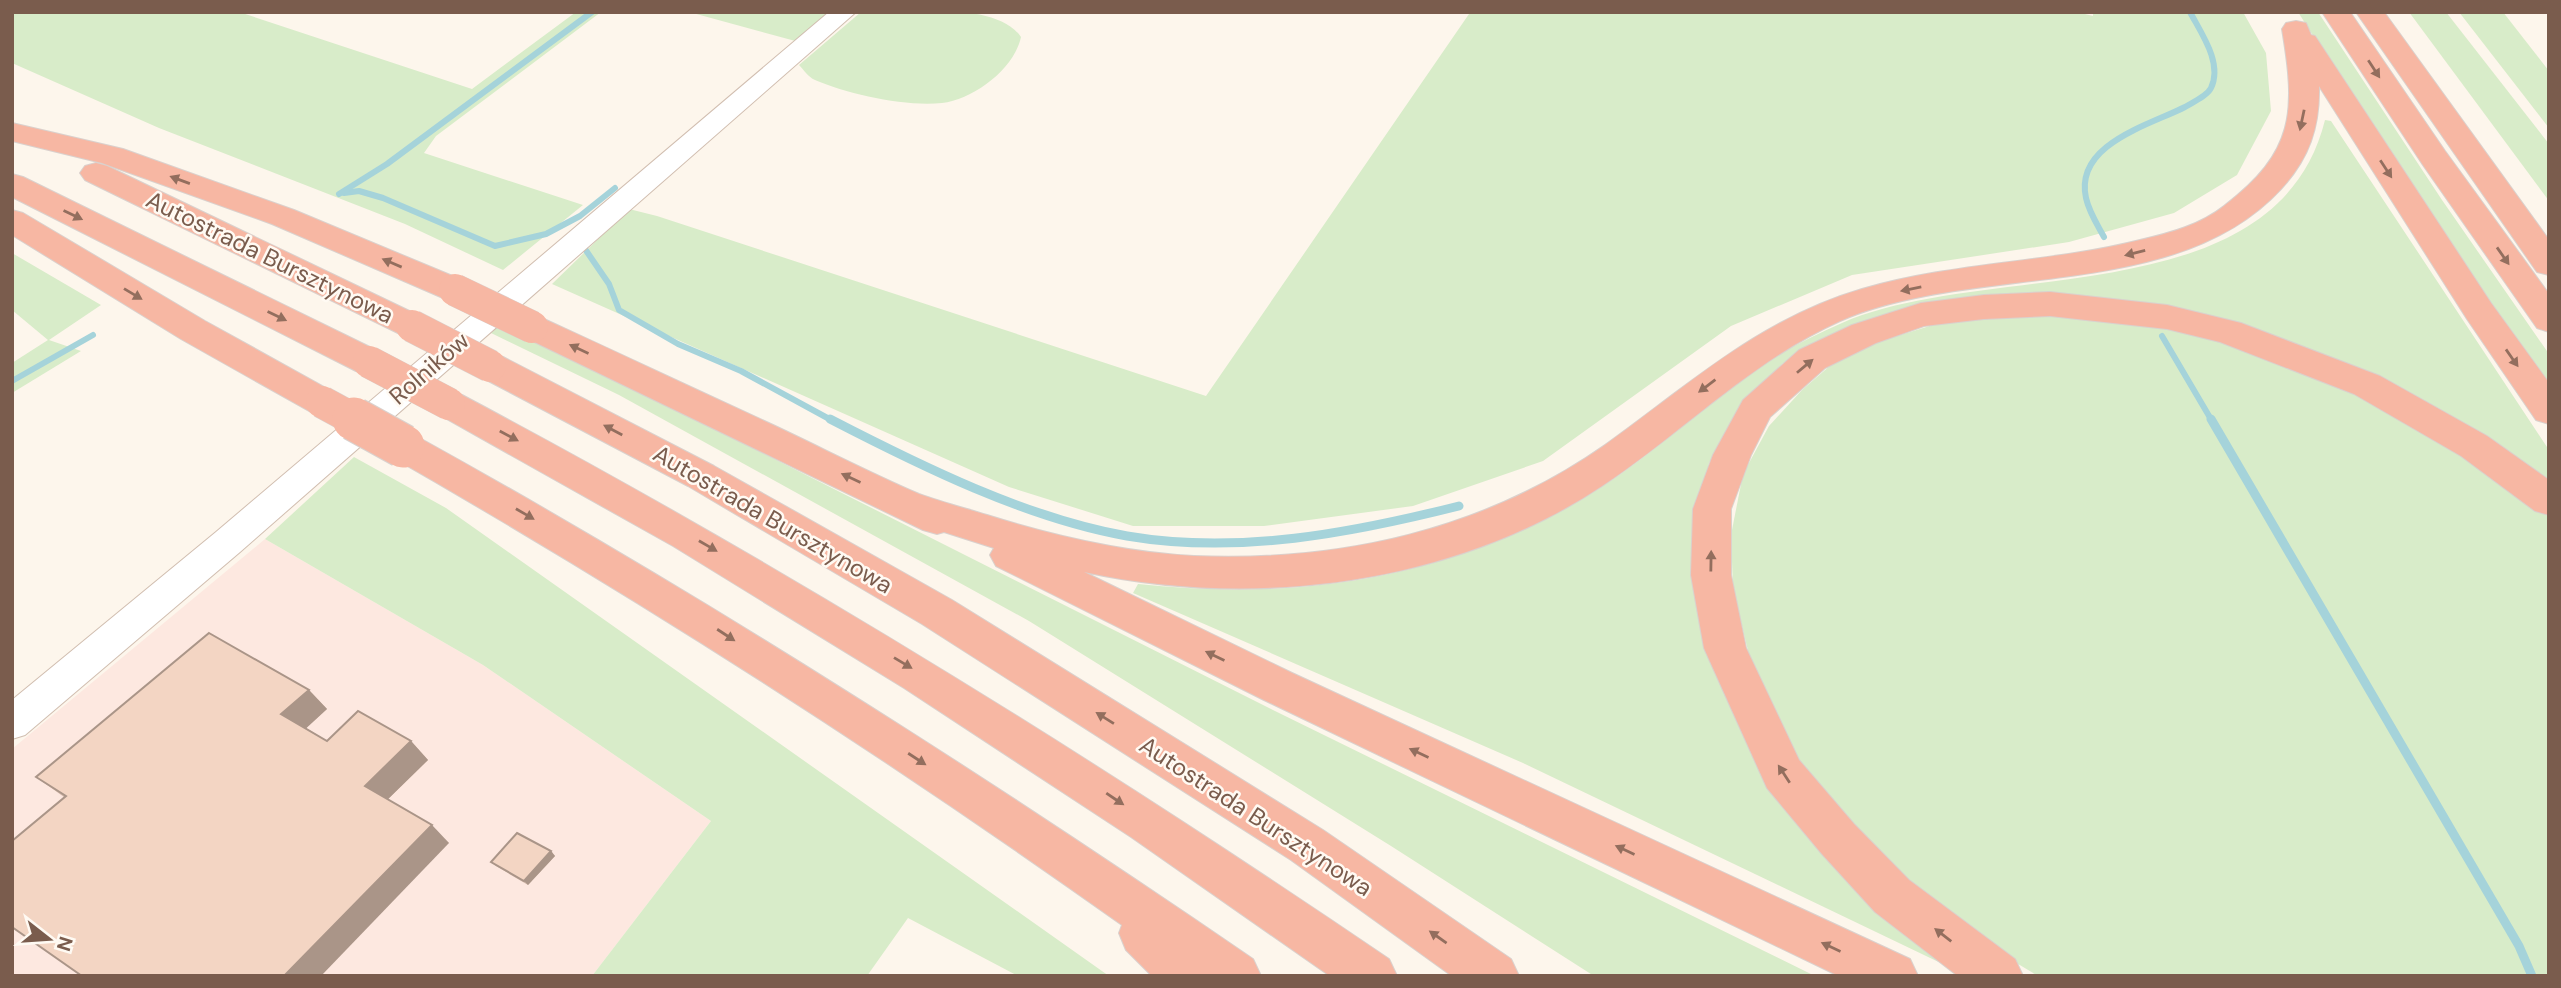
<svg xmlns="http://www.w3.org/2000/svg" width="2561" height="988" font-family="'DM Sans',sans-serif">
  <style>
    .commercial { fill: #fde8e0 }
    .green { fill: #d8ecc9 }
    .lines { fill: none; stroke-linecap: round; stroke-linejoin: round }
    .stream-far1 { stroke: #a5d3da; stroke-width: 6 }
    .stream { stroke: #a5d3da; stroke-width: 9 }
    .tertiary-casing { stroke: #d1beb0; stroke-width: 2 }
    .motorway-casing { stroke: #dad1cd; stroke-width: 2 }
    .tertiary { fill: #fff; fill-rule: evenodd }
    .motorway { fill: #f7b7a3; fill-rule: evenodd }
    .motorway-bridge-far1-casing { stroke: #dad1cd; stroke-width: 33; stroke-linecap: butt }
    .motorway-bridge-casing { stroke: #dad1cd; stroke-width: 45; stroke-linecap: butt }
    .motorway-bridge-far1 { stroke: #f7b7a3; stroke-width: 32 }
    .motorway-bridge { stroke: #f7b7a3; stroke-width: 43 }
    .wall { fill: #d1b7a8 }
    .shaded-wall { fill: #aa9588 }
    .building { fill: #f3d5c3; stroke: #aa9588; stroke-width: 2 }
    .oneway { fill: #936e5e }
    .labels { text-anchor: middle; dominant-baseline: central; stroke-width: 5; stroke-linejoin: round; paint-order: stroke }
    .street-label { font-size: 24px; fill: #7a5c4d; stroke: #fffaf3 }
  </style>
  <rect width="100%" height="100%" fill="#fdf6ec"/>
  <path class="commercial" d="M 265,539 L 483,665 L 711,821 L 592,976 L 12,976 L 12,749 Z"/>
  <g class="green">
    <path d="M 12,12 L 239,12 L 472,89 L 576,12 L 601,12 L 436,136 L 424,153 L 583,205 L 503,270 L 405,224 L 159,128 L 12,63 Z"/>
    <path d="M 689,12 L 836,12 L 799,42 Z"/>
    <path d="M 861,12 C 903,12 996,0 1021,37 C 1014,69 974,99 942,103 C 905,107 848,94 815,80 C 808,77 804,70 799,65 Z"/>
    <path d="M 1464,12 L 2077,12 L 2093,16 L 2093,12 L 2243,12 L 2266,53 L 2271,111 L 2237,175 L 2174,213 L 2069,242 L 1852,275 L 1731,326 L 1543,461 L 1413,506 L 1264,526 L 1133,526 L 1009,487 L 552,284 L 629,209 L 657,216 L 1206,396 L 1469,14 Z"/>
    <path d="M 2298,12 L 2318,12 L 2442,200 L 2549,354 L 2549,387 L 2421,205 Z"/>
    <path d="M 2409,12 L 2446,12 L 2549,144 L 2549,201 Z"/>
    <path d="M 2459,12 L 2503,12 L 2549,71 L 2549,128 Z"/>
    <path d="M 2325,120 L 2331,121 L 2549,450 L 2549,485 L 2530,469 L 2166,307 L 2113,299 L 2064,295 L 1825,339 L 1782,364 L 1743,407 L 1709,463 L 1699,503 L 1710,646 L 1949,967 L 1523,763 L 1133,593 L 1138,584 C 1310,603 1478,574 1622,473 C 1669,440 1711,398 1759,367 C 1785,350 1814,335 1842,323 C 1987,259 2276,316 2325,120 Z"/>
    <path d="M 12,253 L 101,305 L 49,340 L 81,351 L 12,393 L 12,363 L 48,340 L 12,310 Z"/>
    <path d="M 2048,312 L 2142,322 L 2261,353 L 2380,406 L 2461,451 L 2549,517 L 2549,976 L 2038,976 L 1946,921 L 1865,843 L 1797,759 L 1753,672 L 1733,588 L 1731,535 L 1743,474 L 1769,426 L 1802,390 L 1832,364 L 1881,341 L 1936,324 Z"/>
    <path d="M 499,325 L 681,412 L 1275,711 L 1815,976 L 1594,976 L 1391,846 L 1029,621 L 619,395 L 491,333 Z"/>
    <path d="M 354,457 L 446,508 L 1109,976 L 1018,976 L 908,918 L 867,976 L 592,976 L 711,821 L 483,665 L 265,539 Z"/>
  </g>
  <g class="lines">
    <g class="stream-far1">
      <path d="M 344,193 L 359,191 L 383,198 L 495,246 L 546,234 L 580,216 L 615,188"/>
      <path d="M 339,194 L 387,164 L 592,12"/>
      <path d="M 2104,237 C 2097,224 2089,212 2086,198 C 2074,144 2150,125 2185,107 C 2193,102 2207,96 2211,88 C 2223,63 2201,33 2190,12"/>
      <path d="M 585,249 L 609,284 L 619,310 L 678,344 L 741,371 L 833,421"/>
      <path d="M 2162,336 L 2212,421"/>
      <path d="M 12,381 L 93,335"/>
    </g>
    <g class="stream">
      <path d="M 830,419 C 921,466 1026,518 1127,536 C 1238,555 1352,533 1459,506"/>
      <path d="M 2211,419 L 2519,946 L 2532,976"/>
    </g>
    <defs>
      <path id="tertiary" d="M 829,12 L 856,12 L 240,552 L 25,735 L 12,739 L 12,700 L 216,532 Z"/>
      <g id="motorway">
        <path d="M 2322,12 L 2350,12 L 2445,151 L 2549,294 L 2549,332 L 2537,328 L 2423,165 Z"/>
        <path d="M 2356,12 L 2384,12 L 2549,240 L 2549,275 L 2537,272 Z"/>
        <path d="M 2296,21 L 2306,23 L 2311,35 L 2315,36 L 2491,303 L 2549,383 L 2549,424 L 2536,420 L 2467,319 L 2319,86 C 2320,127 2309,159 2281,189 C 2175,304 1975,262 1840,321 C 1751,361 1683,432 1602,486 C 1453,585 1256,609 1084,572 L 1292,673 L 1910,959 L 1918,976 L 1839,976 L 1262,699 L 996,566 L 990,555 L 994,548 L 944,532 L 937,534 L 923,530 L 520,335 L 515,327 L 520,319 L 532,315 L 544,319 C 621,354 697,390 773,425 C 822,448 870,473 919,494 C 941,502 964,508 987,515 C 1054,536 1123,552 1194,556 C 1341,562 1484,530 1605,445 C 1690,384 1760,319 1862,289 C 1953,262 2049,263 2140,240 C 2170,233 2200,225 2224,206 C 2295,152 2296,112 2282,29 L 2286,23 Z"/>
        <path d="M 12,123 L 123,149 L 294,210 L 467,282 L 472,290 L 467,298 L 455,301 L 443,298 L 272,224 L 102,163 L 12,141 Z"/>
        <path d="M 96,163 L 107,166 L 424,318 L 429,326 L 424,334 L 412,338 L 400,334 L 85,180 L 80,173 L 85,166 Z"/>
        <path d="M 12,174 L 23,177 L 382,353 L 387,362 L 382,371 L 369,375 L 356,371 L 12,197 Z"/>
        <path d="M 12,210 L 23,213 L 205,321 L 335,393 L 340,402 L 335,411 L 322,415 L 309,411 L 181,339 L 12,235 Z"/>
        <path d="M 2050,292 L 2167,305 L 2241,323 L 2380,376 L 2487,436 L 2549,480 L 2549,515 L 2535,511 L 2461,456 L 2354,394 L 2220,342 L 2167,329 L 2050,316 L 1984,319 L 1924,326 L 1876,343 L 1825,368 L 1770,417 L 1751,455 L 1731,509 L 1731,575 L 1746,648 L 1799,760 L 1854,824 L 1909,880 L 2015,959 L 2023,976 L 1958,976 L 1875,912 L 1822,854 L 1767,788 L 1704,648 L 1691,575 L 1693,509 L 1713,455 L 1743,400 L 1799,350 L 1852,325 L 1921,303 L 1984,295 Z"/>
        <path d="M 490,353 L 503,357 L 714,466 L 952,600 L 1323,830 L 1511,959 L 1519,976 L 1452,976 L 1291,860 L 922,624 L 688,486 L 477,375 L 472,366 L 477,357 Z"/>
        <path d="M 449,391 L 462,395 C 783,565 1089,755 1389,959 L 1397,976 L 1330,976 L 1131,837 L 904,688 L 673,546 L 436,413 L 431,404 L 436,395 Z"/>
        <path d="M 403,432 L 416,436 C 705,596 981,773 1253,959 L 1261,976 L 1152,976 L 1126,950 L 1119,933 L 1122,925 C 886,757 642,600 390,456 L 384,446 L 390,436 Z"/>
      </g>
    </defs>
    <use href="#tertiary" class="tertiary-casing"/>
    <use href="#motorway" class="motorway-casing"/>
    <use href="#tertiary" class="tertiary"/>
    <use href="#motorway" class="motorway"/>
    <defs>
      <g id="motorway-bridge-far1">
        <path d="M 455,290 L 532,327"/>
        <path d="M 412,326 L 490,366"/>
        <path d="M 369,362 L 449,404"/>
        <path d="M 322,402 L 357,421"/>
      </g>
      <path id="motorway-bridge" d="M 354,419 L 403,446"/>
    </defs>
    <use href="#motorway-bridge-far1" class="motorway-bridge-far1-casing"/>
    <use href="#motorway-bridge" class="motorway-bridge-casing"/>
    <use href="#motorway-bridge-far1" class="motorway-bridge-far1"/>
    <use href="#motorway-bridge" class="motorway-bridge"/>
  </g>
  <g class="wall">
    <path d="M 309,690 L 327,709 L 306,728 L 327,741 L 411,741 L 428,760 L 388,799 L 449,843 L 64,797 L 36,777 Z"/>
    <path d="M 551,851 L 555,856 L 528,885 L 496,866 L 491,862 Z"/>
  </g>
  <g class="shaded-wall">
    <path d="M 309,690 L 327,709 L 301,733 L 281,714 Z"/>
    <path d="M 411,741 L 428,760 L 383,804 L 365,786 Z"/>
    <path d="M 432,825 L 449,843 L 321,976 L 284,976 Z"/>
    <path d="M 551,851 L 555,856 L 528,885 L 524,881 Z"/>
  </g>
  <g class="building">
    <path d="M 209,633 L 309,690 L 281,714 L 327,741 L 358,711 L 411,741 L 365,786 L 432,825 L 284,976 L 82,976 L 12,927 L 12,841 L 66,796 L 36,777 Z"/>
    <path d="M 517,833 L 551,851 L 524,881 L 491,862 Z"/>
  </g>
  <defs><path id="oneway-solid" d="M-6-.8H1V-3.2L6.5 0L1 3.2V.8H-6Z" transform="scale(1.75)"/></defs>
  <g class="oneway">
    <use href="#oneway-solid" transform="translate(2374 69) rotate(57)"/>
    <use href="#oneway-solid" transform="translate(2302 120) rotate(102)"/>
    <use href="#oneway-solid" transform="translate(2386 169) rotate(57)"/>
    <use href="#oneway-solid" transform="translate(180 180) rotate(-160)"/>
    <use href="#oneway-solid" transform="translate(73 215) rotate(26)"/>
    <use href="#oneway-solid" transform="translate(2135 253) rotate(166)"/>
    <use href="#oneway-solid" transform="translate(2503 256) rotate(55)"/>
    <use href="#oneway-solid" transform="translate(392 263) rotate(-157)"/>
    <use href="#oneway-solid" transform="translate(1911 289) rotate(169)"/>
    <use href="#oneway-solid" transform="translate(133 294) rotate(31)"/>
    <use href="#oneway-solid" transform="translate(277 316) rotate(26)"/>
    <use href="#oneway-solid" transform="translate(579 349) rotate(-155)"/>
    <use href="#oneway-solid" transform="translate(2512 358) rotate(55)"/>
    <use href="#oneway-solid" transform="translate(1805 366) rotate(-40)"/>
    <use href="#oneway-solid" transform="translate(1707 386) rotate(143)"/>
    <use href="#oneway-solid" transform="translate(613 430) rotate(-152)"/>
    <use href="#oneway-solid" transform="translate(509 436) rotate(28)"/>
    <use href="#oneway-solid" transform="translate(851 478) rotate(-155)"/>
    <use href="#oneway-solid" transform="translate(525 514) rotate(30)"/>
    <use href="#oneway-solid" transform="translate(708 546) rotate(30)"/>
    <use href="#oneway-solid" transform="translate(1711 561) rotate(-89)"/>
    <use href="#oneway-solid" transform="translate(726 635) rotate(33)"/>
    <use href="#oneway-solid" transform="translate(1215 656) rotate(-154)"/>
    <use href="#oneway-solid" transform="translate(903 663) rotate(31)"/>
    <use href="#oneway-solid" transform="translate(1105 718) rotate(-148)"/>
    <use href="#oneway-solid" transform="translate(1419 753) rotate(-155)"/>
    <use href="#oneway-solid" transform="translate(917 759) rotate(33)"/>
    <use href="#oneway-solid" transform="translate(1784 774) rotate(-123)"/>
    <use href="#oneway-solid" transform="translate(1115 799) rotate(34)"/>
    <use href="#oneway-solid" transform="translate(1625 850) rotate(-155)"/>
    <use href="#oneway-solid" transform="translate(1943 935) rotate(-142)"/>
    <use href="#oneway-solid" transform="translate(1438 937) rotate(-145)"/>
    <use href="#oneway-solid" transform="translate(1831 947) rotate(-155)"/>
  </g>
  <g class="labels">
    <g class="street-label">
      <text transform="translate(270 257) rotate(26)">Autostrada Bursztynowa</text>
      <text transform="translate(429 368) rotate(-41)">Rolników</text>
      <text transform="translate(773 519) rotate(30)">Autostrada Bursztynowa</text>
      <text transform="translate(1256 816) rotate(33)">Autostrada Bursztynowa</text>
    </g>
  </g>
  <rect width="2561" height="988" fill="none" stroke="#7a5c4d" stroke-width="28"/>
  <g transform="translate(49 939) rotate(107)" stroke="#fffaf3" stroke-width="5" paint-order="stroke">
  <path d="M0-5L12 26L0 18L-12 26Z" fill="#7a5c4d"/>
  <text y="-10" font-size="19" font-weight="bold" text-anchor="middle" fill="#7a5c4d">N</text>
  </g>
</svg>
